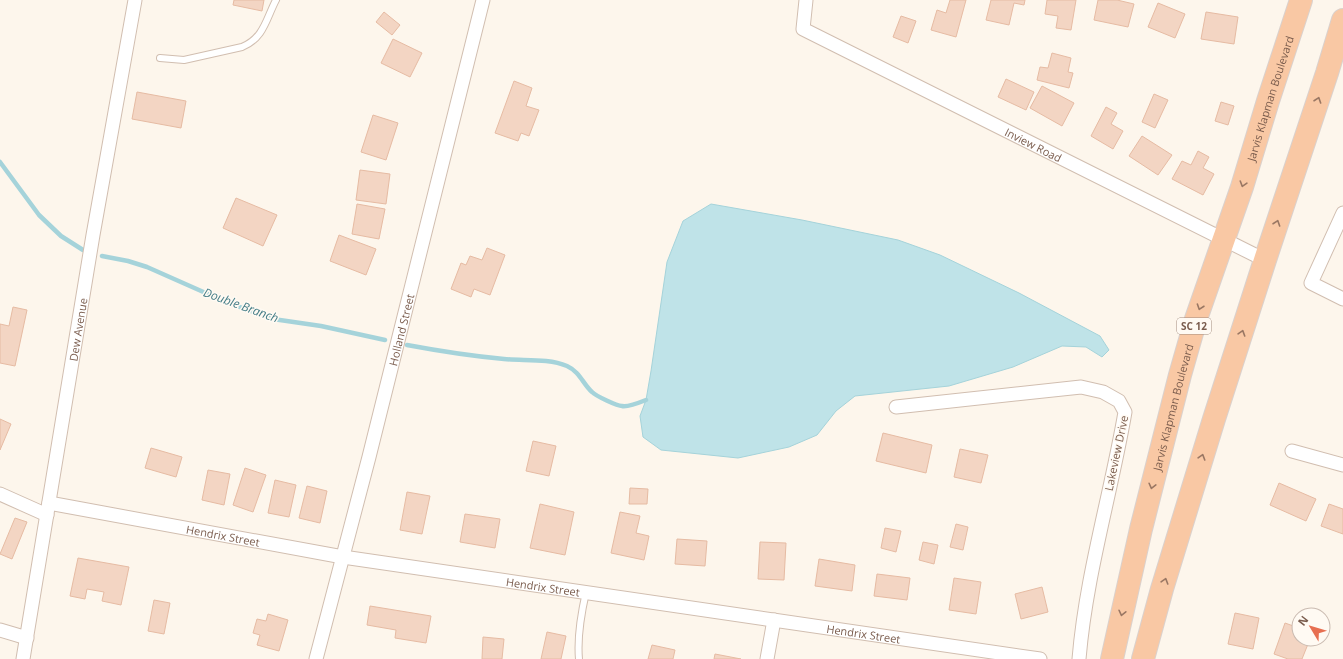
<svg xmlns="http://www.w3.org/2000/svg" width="1343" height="659" font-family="'Open Sans',sans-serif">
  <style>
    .water { fill: #bfe3e8; stroke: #a5d3da }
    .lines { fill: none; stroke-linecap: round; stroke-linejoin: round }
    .stream { stroke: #a5d3da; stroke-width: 4.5 }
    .building { fill: #f3d5c3; stroke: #e6bba3 }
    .service-casing { stroke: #d1beb0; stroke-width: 8 }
    .minor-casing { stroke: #d1beb0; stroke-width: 15 }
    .trunk-casing { stroke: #dad1cd; stroke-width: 24 }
    .service { stroke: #fff; stroke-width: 6 }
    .minor { stroke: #fff; stroke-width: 13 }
    .trunk { stroke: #f9c8a4; stroke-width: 22 }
    .oneway { stroke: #9a7763 }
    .labels { text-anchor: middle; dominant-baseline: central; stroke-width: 3; stroke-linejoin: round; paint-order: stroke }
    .shield { fill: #fffaf3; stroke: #a28b7f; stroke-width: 1 }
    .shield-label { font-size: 10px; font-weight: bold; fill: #7a5c4d }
    .street-label { font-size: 11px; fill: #7a5c4d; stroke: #fffaf3 }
    .water-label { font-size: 12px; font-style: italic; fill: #437c86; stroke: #fffaf3 }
  </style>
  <rect width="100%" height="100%" fill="#fdf6ec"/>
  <path class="water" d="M 711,204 L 802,220 L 898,240 L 940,255 L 1019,293 L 1100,336 L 1109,350 L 1102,357 L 1086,347 L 1062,346 L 1013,367 L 949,386 L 855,396 L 836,411 L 817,435 L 789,447 L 738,458 L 661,450 L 643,437 L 640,416 L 646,400 L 651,371 L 667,262 L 683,221 Z"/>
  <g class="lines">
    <g class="stream">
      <path d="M 0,162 L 39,215 L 61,236 L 83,250"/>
      <path d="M 102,256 L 128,261 L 147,267 L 226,302 L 273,319 L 321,326 L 385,340"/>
      <path d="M 407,345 C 439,351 471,356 504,359 C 524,361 548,358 567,366 C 580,372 583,384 592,392 C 596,396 617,406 622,406 C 627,407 641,402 646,400"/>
    </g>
  </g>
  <g class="building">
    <path d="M 234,0 L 264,0 L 262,11 L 233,5 Z"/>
    <path d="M 950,0 L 966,0 L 956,37 L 931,30 L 937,10 L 946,13 Z"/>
    <path d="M 991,0 L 1025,0 L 1024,5 L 1014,3 L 1009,25 L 986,20 Z"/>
    <path d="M 1047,0 L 1076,0 L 1071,30 L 1056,28 L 1058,16 L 1045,14 Z"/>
    <path d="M 1098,0 L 1117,0 L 1134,4 L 1128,27 L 1094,20 Z"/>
    <path d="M 1158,3 L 1185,14 L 1175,38 L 1148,27 Z"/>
    <path d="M 384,12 L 400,25 L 392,35 L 376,22 Z"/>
    <path d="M 1206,12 L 1238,17 L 1234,44 L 1201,39 Z"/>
    <path d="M 901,16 L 916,21 L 908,43 L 893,37 Z"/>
    <path d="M 393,39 L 422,53 L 410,77 L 381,63 Z"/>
    <path d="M 1052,53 L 1071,58 L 1068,72 L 1073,73 L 1069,88 L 1037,80 L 1040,67 L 1048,68 Z"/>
    <path d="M 1006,79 L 1034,92 L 1026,110 L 998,97 Z"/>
    <path d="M 514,81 L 532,88 L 526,106 L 539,110 L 529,136 L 521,133 L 518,141 L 495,133 Z"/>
    <path d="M 1042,86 L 1074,103 L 1062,126 L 1030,108 Z"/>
    <path d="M 137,92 L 186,101 L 181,128 L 132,119 Z"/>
    <path d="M 1154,94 L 1168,100 L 1155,128 L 1142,122 Z"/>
    <path d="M 1221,102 L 1234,106 L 1228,125 L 1215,121 Z"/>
    <path d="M 1106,107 L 1117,113 L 1111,124 L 1123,131 L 1113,149 L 1091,136 Z"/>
    <path d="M 373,115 L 398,123 L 386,160 L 361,152 Z"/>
    <path d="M 1142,136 L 1172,155 L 1158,175 L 1129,156 Z"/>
    <path d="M 1198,151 L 1209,157 L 1203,168 L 1214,174 L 1203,195 L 1172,179 L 1182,161 L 1191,165 Z"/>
    <path d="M 360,170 L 390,174 L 386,204 L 356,200 Z"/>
    <path d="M 236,198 L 277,215 L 263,246 L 223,228 Z"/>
    <path d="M 357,204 L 385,209 L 379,239 L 352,234 Z"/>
    <path d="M 339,235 L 376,249 L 366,275 L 330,261 Z"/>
    <path d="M 487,248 L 505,255 L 490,295 L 474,289 L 471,297 L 451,289 L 461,263 L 466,265 L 470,256 L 482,260 Z"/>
    <path d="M 13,307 L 27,310 L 15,366 L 0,363 L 0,324 L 9,326 Z"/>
    <path d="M 0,419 L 11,424 L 0,450 Z"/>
    <path d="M 883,433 L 932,445 L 926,473 L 876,461 Z"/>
    <path d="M 533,441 L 556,446 L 549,476 L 526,471 Z"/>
    <path d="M 151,448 L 182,457 L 176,477 L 145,468 Z"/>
    <path d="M 960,449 L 988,455 L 981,483 L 954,477 Z"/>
    <path d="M 245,468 L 266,475 L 253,512 L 233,505 Z"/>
    <path d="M 208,470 L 230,474 L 224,505 L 202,500 Z"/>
    <path d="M 275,480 L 296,485 L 289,517 L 268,513 Z"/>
    <path d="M 1279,483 L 1316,499 L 1306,521 L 1270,505 Z"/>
    <path d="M 307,486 L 327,491 L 320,523 L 299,518 Z"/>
    <path d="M 630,488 L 648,489 L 647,504 L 629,504 Z"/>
    <path d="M 407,492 L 430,496 L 422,534 L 400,530 Z"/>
    <path d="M 540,504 L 574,512 L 565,555 L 530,548 Z"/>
    <path d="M 1329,504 L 1343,509 L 1343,534 L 1321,526 Z"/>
    <path d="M 620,512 L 640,516 L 636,533 L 649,536 L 644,560 L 611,553 Z"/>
    <path d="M 465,514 L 500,519 L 495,548 L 460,542 Z"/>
    <path d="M 15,518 L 27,522 L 12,559 L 0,554 Z"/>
    <path d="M 956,524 L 968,527 L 963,550 L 950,547 Z"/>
    <path d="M 885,528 L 901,531 L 896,552 L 881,548 Z"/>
    <path d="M 677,539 L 707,541 L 705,566 L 675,564 Z"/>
    <path d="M 760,542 L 786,543 L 784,580 L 758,579 Z"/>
    <path d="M 923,542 L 938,545 L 934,564 L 919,560 Z"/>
    <path d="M 78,558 L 129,567 L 121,605 L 102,601 L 104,592 L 87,589 L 85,599 L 70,596 Z"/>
    <path d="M 819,559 L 855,565 L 852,591 L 815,586 Z"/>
    <path d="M 877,574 L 910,578 L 907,600 L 874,596 Z"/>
    <path d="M 954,578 L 981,582 L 976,614 L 949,610 Z"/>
    <path d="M 1042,587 L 1048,612 L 1021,619 L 1015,594 Z"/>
    <path d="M 154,600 L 170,603 L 164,634 L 148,631 Z"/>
    <path d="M 370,606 L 431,616 L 426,643 L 395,638 L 396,630 L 367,625 Z"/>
    <path d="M 1235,613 L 1259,618 L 1253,649 L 1228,644 Z"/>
    <path d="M 268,614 L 288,620 L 279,651 L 257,645 L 260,635 L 253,633 L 257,619 L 266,621 Z"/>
    <path d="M 1285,623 L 1299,628 L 1299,639 L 1310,639 L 1302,659 L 1288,659 L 1274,654 Z"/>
    <path d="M 547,632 L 566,636 L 561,659 L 541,659 Z"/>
    <path d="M 483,637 L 504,639 L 502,659 L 482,659 Z"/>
    <path d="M 652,645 L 675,650 L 673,659 L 648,659 Z"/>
    <path d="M 715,654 L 741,659 L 714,659 Z"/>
  </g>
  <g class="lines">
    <defs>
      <g id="service">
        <path d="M 160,58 L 184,60 L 242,47 C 264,38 266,19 276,0"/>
        <path d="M 579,659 C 577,637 581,614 586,592"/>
      </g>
      <g id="minor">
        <path id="s1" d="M 806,0 L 803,29 L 1265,260"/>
        <path d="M 1343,213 L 1311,283 L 1343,299"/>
        <path d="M 896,407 L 1081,387 L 1103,392 L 1119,401 L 1125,412 C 1111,494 1086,575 1079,659"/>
        <path d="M 1292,451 L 1343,465"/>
        <path d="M 0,494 L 47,515"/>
        <path id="s2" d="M 49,503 L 343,557 L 1040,659"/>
        <path d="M 0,630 L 27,638"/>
        <path id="s3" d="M 23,659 L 93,235 L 135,0"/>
        <path id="s4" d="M 316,659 L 369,457 L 483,0"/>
        <path d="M 767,659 L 774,620"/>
      </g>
      <g id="trunk">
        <path id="s5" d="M 1112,659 L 1141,529 L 1180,375 L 1196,319 L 1242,187 L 1268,101 L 1301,0"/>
        <path d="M 1143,659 L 1162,589 L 1214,419 L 1265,260 L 1327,73 L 1343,20"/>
      </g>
    </defs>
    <use href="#service" class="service-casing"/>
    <use href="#minor" class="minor-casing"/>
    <use href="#trunk" class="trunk-casing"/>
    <use href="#service" class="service"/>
    <use href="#minor" class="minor"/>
    <use href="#trunk" class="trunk"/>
  </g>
  <defs><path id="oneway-chevron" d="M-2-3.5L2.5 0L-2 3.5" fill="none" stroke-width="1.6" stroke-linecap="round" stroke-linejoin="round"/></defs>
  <g class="oneway">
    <use href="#oneway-chevron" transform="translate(1318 100) rotate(-71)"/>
    <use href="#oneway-chevron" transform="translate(1243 184) rotate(107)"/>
    <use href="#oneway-chevron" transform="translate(1277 223) rotate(-71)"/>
    <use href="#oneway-chevron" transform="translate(1200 307) rotate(109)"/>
    <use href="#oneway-chevron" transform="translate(1242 333) rotate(-72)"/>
    <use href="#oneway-chevron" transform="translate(1202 457) rotate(-73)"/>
    <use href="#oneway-chevron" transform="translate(1152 486) rotate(104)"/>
    <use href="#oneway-chevron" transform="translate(1165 581) rotate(-73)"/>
    <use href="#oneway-chevron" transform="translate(1122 613) rotate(103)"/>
  </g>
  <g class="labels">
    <rect class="shield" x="1177" y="318" width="34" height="16" rx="3"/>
    <g class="shield-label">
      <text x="1194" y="326">SC 12</text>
    </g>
    <g class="street-label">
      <text stroke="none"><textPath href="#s5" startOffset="583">Jarvis Klapman Boulevard</textPath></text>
      <text stroke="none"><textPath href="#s1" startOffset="287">Inview Road</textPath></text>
      <text stroke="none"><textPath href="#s3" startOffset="334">Dew Avenue</textPath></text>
      <text stroke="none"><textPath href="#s4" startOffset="340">Holland Street</textPath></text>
      <text stroke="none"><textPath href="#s5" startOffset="259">Jarvis Klapman Boulevard</textPath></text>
      <text transform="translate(1116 453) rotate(-78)">Lakeview Drive</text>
      <text stroke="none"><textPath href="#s2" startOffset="177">Hendrix Street</textPath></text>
      <text stroke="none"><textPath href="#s2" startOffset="501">Hendrix Street</textPath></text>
      <text stroke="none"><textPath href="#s2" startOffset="825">Hendrix Street</textPath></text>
    </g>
    <g class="water-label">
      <text transform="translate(241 305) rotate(20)">Double Branch</text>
    </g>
  </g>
  <g transform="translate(1311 627) rotate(308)"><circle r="19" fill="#fffaf3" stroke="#cabbb1"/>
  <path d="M0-3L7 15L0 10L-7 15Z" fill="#e76f51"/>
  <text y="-6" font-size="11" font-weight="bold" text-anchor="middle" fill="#7a5c4d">N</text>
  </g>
</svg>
